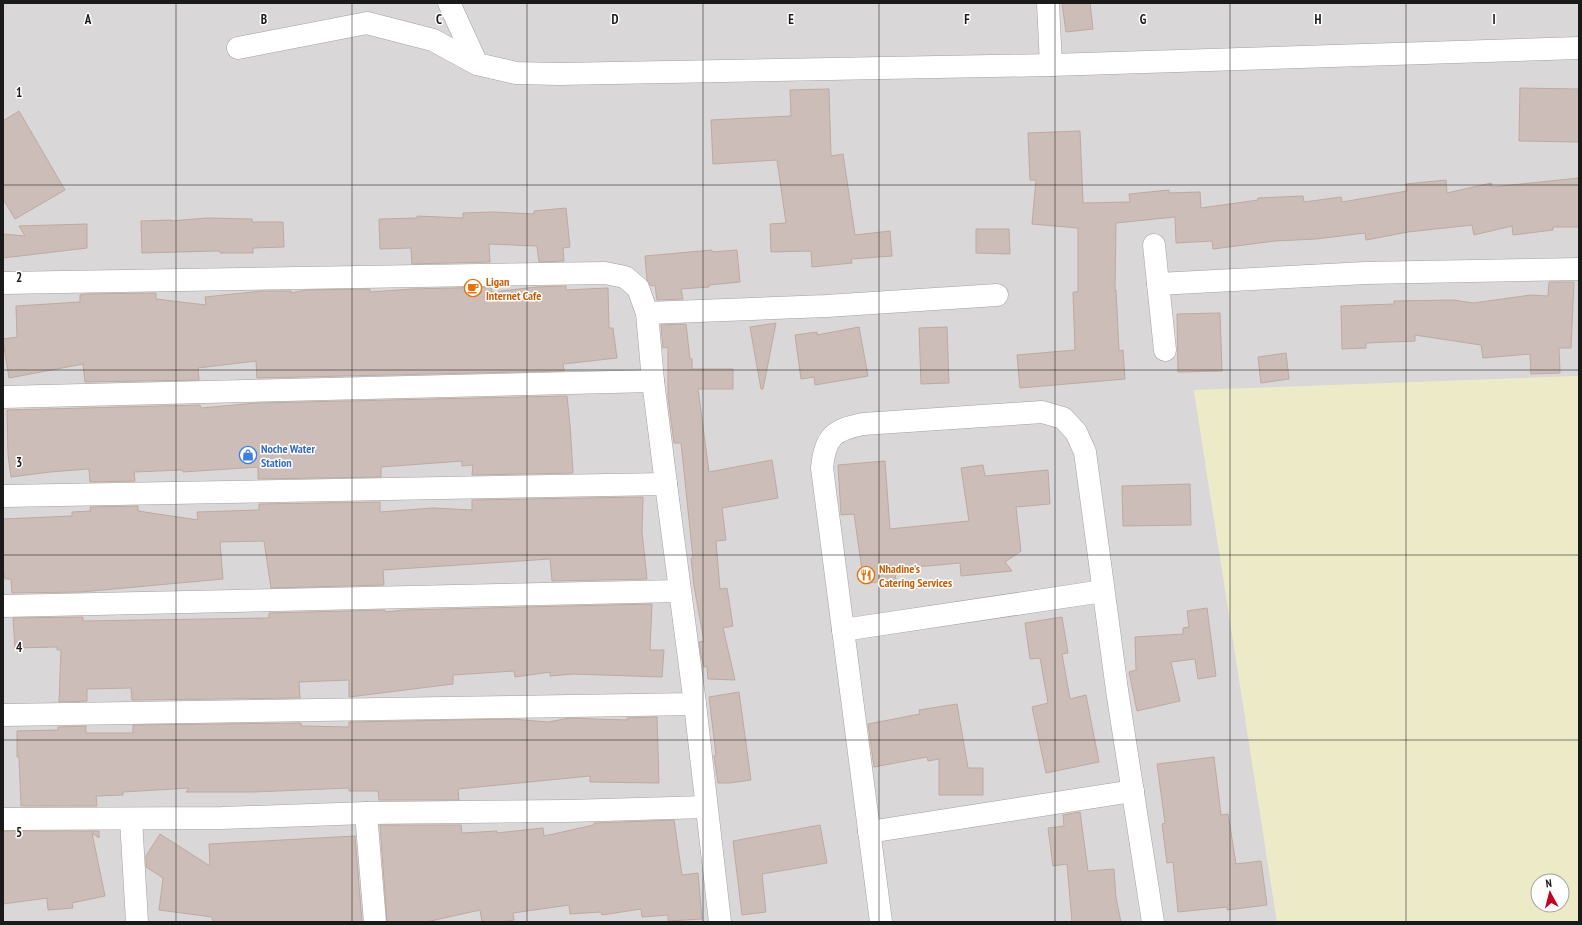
<svg xmlns="http://www.w3.org/2000/svg" width="1582" height="925" font-family="'PT Sans Narrow',sans-serif">
  <style>
    .residential { fill: #d9d7d7 }
    .farmland { fill: #edeac8; fill-rule: evenodd }
    .building { fill: #cdbdb8; stroke: #bfa9a1 }
    .lines { fill: none; stroke-linecap: round; stroke-linejoin: round }
    .minor-casing { stroke: #a1a1a1; stroke-width: 23 }
    .minor { stroke: #fff; stroke-width: 22 }
    .grid { fill: none; stroke: #1a1a1a; stroke-width: 1; stroke-opacity: 0.55 }
    .labels { text-anchor: middle; dominant-baseline: central; stroke-width: 3; stroke-linejoin: round; paint-order: stroke }
    .food-label { font-size: 12px; font-weight: bold; fill: #c56008; stroke: #fff; text-anchor: start }
    .shop-label { font-size: 12px; font-weight: bold; fill: #366cbe; stroke: #fff; text-anchor: start }
    .grid-label { font-size: 13px; text-anchor: middle; font-weight: bold; fill: #1a1a1a; stroke: #fff; stroke-width: 3; stroke-linejoin: round; paint-order: stroke }
  </style>
  <rect width="100%" height="100%" fill="#ede6df"/>
  <path class="residential" d="M 3,3 L 1579,3 L 1579,376 L 1194,391 L 1277,922 L 3,922 Z"/>
  <path class="farmland" d="M 1579,376 L 1579,922 L 1277,922 L 1194,390 ZM 1538,881 L 1562,881 L 1562,905 L 1538,905 Z"/>
  <g class="building">
    <path d="M 1062,3 L 1090,3 L 1093,29 L 1066,32 Z"/>
    <path d="M 1520,88 L 1579,89 L 1579,142 L 1519,141 Z"/>
    <path d="M 829,89 L 831,156 L 843,154 L 855,235 L 890,231 L 892,256 L 851,259 L 852,263 L 812,267 L 811,251 L 771,252 L 770,224 L 786,223 L 777,160 L 713,164 L 711,120 L 791,116 L 790,90 Z"/>
    <path d="M 19,111 L 65,190 L 15,219 L 3,199 L 3,121 Z"/>
    <path d="M 1080,131 L 1083,203 L 1130,202 L 1129,194 L 1169,190 L 1169,193 L 1200,192 L 1201,208 L 1258,200 L 1258,198 L 1303,196 L 1304,202 L 1341,197 L 1342,202 L 1407,191 L 1406,184 L 1446,180 L 1447,193 L 1491,183 L 1492,187 L 1579,178 L 1579,227 L 1553,227 L 1553,230 L 1513,235 L 1512,226 L 1474,235 L 1472,225 L 1408,232 L 1366,240 L 1365,233 L 1316,239 L 1275,241 L 1213,249 L 1212,241 L 1176,243 L 1175,217 L 1116,223 L 1115,290 L 1116,290 L 1119,351 L 1123,350 L 1125,379 L 1020,388 L 1017,355 L 1075,350 L 1073,292 L 1078,292 L 1078,228 L 1032,224 L 1036,180 L 1030,180 L 1028,133 Z"/>
    <path d="M 566,208 L 570,247 L 563,248 L 564,261 L 539,262 L 537,246 L 489,244 L 490,262 L 412,264 L 411,248 L 380,249 L 379,219 L 417,218 L 417,216 L 463,218 L 463,213 L 493,212 L 534,214 L 534,211 Z"/>
    <path d="M 207,218 L 252,219 L 252,222 L 283,222 L 284,247 L 253,248 L 253,253 L 220,253 L 220,251 L 216,251 L 142,253 L 141,221 L 171,220 L 171,221 Z"/>
    <path d="M 87,224 L 87,248 L 3,258 L 3,234 L 25,236 L 19,226 Z"/>
    <path d="M 976,229 L 1009,229 L 1010,254 L 976,253 Z"/>
    <path d="M 712,250 L 712,252 L 737,250 L 740,282 L 709,285 L 709,287 L 681,289 L 683,299 L 657,300 L 655,285 L 651,286 L 647,280 L 645,256 Z"/>
    <path d="M 1549,282 L 1574,282 L 1571,348 L 1559,348 L 1560,373 L 1531,374 L 1530,354 L 1483,358 L 1481,345 L 1415,335 L 1415,341 L 1366,343 L 1366,348 L 1342,349 L 1341,306 L 1394,304 L 1394,301 L 1453,300 L 1473,303 L 1531,295 L 1548,296 Z"/>
    <path d="M 566,286 L 566,290 L 608,288 L 609,328 L 613,328 L 617,358 L 563,364 L 564,371 L 257,378 L 256,361 L 198,368 L 199,380 L 85,382 L 83,364 L 9,378 L 3,341 L 3,339 L 17,337 L 16,306 L 80,302 L 80,295 L 84,294 L 156,293 L 156,299 L 206,305 L 205,297 L 262,291 L 291,291 L 291,293 L 306,290 L 370,289 L 370,292 L 412,289 L 491,287 L 492,292 L 536,287 Z"/>
    <path d="M 1220,313 L 1222,371 L 1178,372 L 1177,314 Z"/>
    <path d="M 776,323 L 763,389 L 761,389 L 750,327 Z"/>
    <path d="M 686,324 L 690,359 L 692,359 L 692,369 L 733,369 L 733,389 L 698,389 L 709,472 L 772,460 L 778,498 L 722,508 L 726,540 L 716,541 L 720,589 L 727,588 L 733,626 L 723,628 L 735,680 L 708,679 L 707,666 L 704,667 L 701,656 L 699,642 L 704,641 L 694,586 L 691,558 L 693,558 L 681,443 L 674,443 L 668,397 L 668,347 L 663,348 L 661,325 Z"/>
    <path d="M 859,327 L 868,376 L 815,385 L 814,377 L 801,379 L 795,335 L 817,332 L 817,335 Z"/>
    <path d="M 947,327 L 949,383 L 921,384 L 919,328 Z"/>
    <path d="M 1286,353 L 1289,379 L 1261,383 L 1258,357 Z"/>
    <path d="M 567,396 L 570,425 L 573,473 L 472,475 L 473,465 L 462,466 L 462,461 L 381,467 L 381,477 L 258,479 L 258,467 L 183,472 L 182,470 L 134,472 L 135,481 L 90,482 L 89,469 L 50,472 L 11,477 L 8,455 L 7,410 L 200,405 L 201,408 L 258,403 Z"/>
    <path d="M 885,461 L 890,529 L 969,521 L 961,468 L 983,465 L 985,476 L 1048,470 L 1050,504 L 1016,507 L 1021,551 L 1005,562 L 1012,571 L 961,576 L 960,563 L 894,569 L 896,579 L 864,584 L 854,514 L 841,515 L 838,465 Z"/>
    <path d="M 1190,484 L 1191,525 L 1123,526 L 1122,486 Z"/>
    <path d="M 643,497 L 642,532 L 647,579 L 552,581 L 550,559 L 383,570 L 384,585 L 271,588 L 264,541 L 220,542 L 223,579 L 81,592 L 12,593 L 11,579 L 5,579 L 3,568 L 3,519 L 72,516 L 72,512 L 91,511 L 90,507 L 138,506 L 138,511 L 198,520 L 197,512 L 259,510 L 259,504 L 380,502 L 380,512 L 433,508 L 472,510 L 472,500 Z"/>
    <path d="M 652,604 L 650,650 L 664,650 L 662,677 L 573,674 L 550,676 L 550,672 L 515,677 L 514,671 L 453,675 L 453,684 L 349,697 L 349,680 L 299,682 L 300,698 L 132,700 L 131,688 L 87,689 L 87,701 L 59,702 L 61,650 L 57,650 L 57,647 L 15,648 L 13,618 L 83,617 L 83,621 L 269,618 L 269,613 L 385,610 L 385,612 L 404,610 Z"/>
    <path d="M 1207,608 L 1216,676 L 1198,679 L 1195,659 L 1171,662 L 1180,701 L 1137,711 L 1129,672 L 1136,670 L 1135,637 L 1183,634 L 1183,628 L 1189,627 L 1187,611 Z"/>
    <path d="M 1062,617 L 1068,653 L 1062,654 L 1070,699 L 1086,695 L 1099,762 L 1046,773 L 1032,707 L 1048,703 L 1040,658 L 1030,659 L 1025,623 Z"/>
    <path d="M 739,692 L 751,780 L 730,783 L 718,783 L 714,756 L 716,755 L 709,697 Z"/>
    <path d="M 957,704 L 968,768 L 983,768 L 983,795 L 939,795 L 939,759 L 928,761 L 927,757 L 874,767 L 868,724 L 920,714 L 919,710 Z"/>
    <path d="M 657,717 L 659,783 L 590,782 L 590,776 L 458,789 L 459,800 L 379,800 L 378,791 L 349,791 L 349,788 L 254,792 L 186,792 L 189,788 L 123,792 L 123,795 L 96,796 L 97,806 L 21,806 L 19,757 L 17,757 L 17,731 L 58,730 L 58,727 L 86,726 L 86,733 L 133,733 L 133,725 L 301,723 L 301,726 L 349,727 L 349,722 L 512,719 L 548,722 L 570,718 L 627,720 L 627,718 Z"/>
    <path d="M 1214,757 L 1221,815 L 1228,814 L 1236,864 L 1261,861 L 1267,905 L 1227,910 L 1227,907 L 1178,912 L 1173,862 L 1167,863 L 1162,824 L 1165,823 L 1157,764 Z"/>
    <path d="M 1080,812 L 1088,871 L 1114,869 L 1116,898 L 1121,922 L 1072,922 L 1067,864 L 1053,866 L 1048,828 L 1064,826 L 1063,815 Z"/>
    <path d="M 674,820 L 682,875 L 698,873 L 702,919 L 668,921 L 668,915 L 642,917 L 641,909 L 602,915 L 601,912 L 570,914 L 569,905 L 513,913 L 514,920 L 500,922 L 482,922 L 480,910 L 426,922 L 387,922 L 380,825 L 461,825 L 462,833 L 497,831 L 497,833 L 543,828 L 544,836 L 594,825 L 594,823 L 596,823 Z"/>
    <path d="M 820,825 L 827,863 L 762,874 L 766,912 L 742,915 L 733,841 Z"/>
    <path d="M 3,831 L 99,831 L 99,838 L 92,833 L 105,896 L 72,903 L 73,908 L 48,910 L 47,898 L 3,904 Z"/>
    <path d="M 160,834 L 210,866 L 209,844 L 355,836 L 362,922 L 213,922 L 212,917 L 159,910 L 163,878 L 146,867 L 146,856 Z"/>
  </g>
  <g class="lines">
    <defs>
      <g id="minor">
        <path d="M 449,3 L 477,64"/>
        <path d="M 1048,3 L 1051,65"/>
        <path d="M 238,48 L 367,23 L 433,40 L 477,64 L 516,73 L 558,74 L 1051,65 L 1579,48"/>
        <path d="M 1154,245 L 1165,350"/>
        <path d="M 3,283 L 605,273 L 625,277 L 638,288 L 647,313 L 653,381 L 666,484 L 695,704 L 720,922"/>
        <path d="M 1158,284 L 1365,273 L 1579,269"/>
        <path d="M 647,313 L 826,306 L 997,295"/>
        <path d="M 3,397 L 653,381"/>
        <path d="M 3,496 L 666,484"/>
        <path d="M 3,606 L 679,591"/>
        <path d="M 843,630 L 1103,591"/>
        <path d="M 3,715 L 695,704"/>
        <path d="M 366,813 L 375,922"/>
        <path d="M 3,819 L 222,818 L 366,813 L 568,811 L 706,807"/>
        <path d="M 131,819 L 137,922"/>
        <path d="M 869,832 L 1133,791"/>
        <path d="M 881,922 L 822,468 C 825,437 833,430 863,424 L 1042,412 L 1063,418 L 1076,432 L 1085,452 L 1117,690 L 1153,922"/>
      </g>
    </defs>
    <use href="#minor" class="minor-casing"/>
    <use href="#minor" class="minor"/>
  </g>
  <path class="grid" d="M 176,3 L 176,922M 352,3 L 352,922M 527,3 L 527,922M 703,3 L 703,922M 879,3 L 879,922M 1055,3 L 1055,922M 1230,3 L 1230,922M 1406,3 L 1406,922M 3,185 L 1579,185M 3,370 L 1579,370M 3,555 L 1579,555M 3,740 L 1579,740"/>
  <defs>
    <symbol id="cafe-ring" viewBox="-11 -11 22 22"><circle r="9.5" fill="#fff" stroke="#e8710a" stroke-width="1.5"/><path d="M-5.5-4.5H6V0H3Q3 3.5 0 3.5H-2.5Q-5.5 3.5-5.5 0ZM3-3.2v2h1.7v-2ZM-6 4.5H4V6H-6Z" fill="#e8710a"/></symbol>
    <symbol id="shop-ring" viewBox="-11 -11 22 22"><circle r="9.5" fill="#fff" stroke="#3f7fe0" stroke-width="1.5"/><path d="M-5-2.5h2.3a2.7 3.5 0 0 1 5.4 0H5L5.5 6h-11ZM-1.5-2.5h3a1.5 2.3 0 0 0-3 0Z" fill="#3f7fe0"/></symbol>
    <symbol id="restaurant-ring" viewBox="-11 -11 22 22"><circle r="9.5" fill="#fff" stroke="#e8710a" stroke-width="1.5"/><path d="M-5-6h1v4h1v-4h1v4h1v-4h1v5L-1.5 .5V6h-2V.5L-5-1ZM5-6V6H3V1.5H1.5Q1.5-4 5-6Z" fill="#e8710a"/></symbol>
  </defs>
  <g fill-rule="evenodd">
    <use href="#cafe-ring" x="463" y="278" width="20" height="20"/>
    <use href="#shop-ring" x="238" y="445" width="20" height="20"/>
    <use href="#restaurant-ring" x="856" y="565" width="20" height="20"/>
  </g>
  <g class="labels">
    <g class="food-label">
      <text x="486" y="281">Ligan<tspan x="486" dy="14">Internet Cafe</tspan></text>
      <text x="879" y="568">Nhadine's<tspan x="879" dy="14">Catering Services</tspan></text>
    </g>
    <g class="shop-label">
      <text x="261" y="448">Noche Water<tspan x="261" dy="14">Station</tspan></text>
    </g>
  </g>
  <g class="grid-label">
    <text x="88" y="24">A</text>
    <text x="264" y="24">B</text>
    <text x="439" y="24">C</text>
    <text x="615" y="24">D</text>
    <text x="791" y="24">E</text>
    <text x="967" y="24">F</text>
    <text x="1143" y="24">G</text>
    <text x="1318" y="24">H</text>
    <text x="1494" y="24">I</text>
    <text x="19" y="97">1</text>
    <text x="19" y="282">2</text>
    <text x="19" y="467">3</text>
    <text x="19" y="652">4</text>
    <text x="19" y="837">5</text>
  </g>
  <rect width="1582" height="925" fill="none" stroke="#1a1a1a" stroke-width="8"/>
  <g transform="translate(1550 893) rotate(353)"><circle r="19" fill="#ffffff" stroke="#a3a3a3"/>
  <path d="M0-3L7 15L0 10L-7 15Z" fill="#c50023"/>
  <text y="-6" font-size="11" font-weight="bold" text-anchor="middle" fill="#1a1a1a">N</text>
  </g>
</svg>
